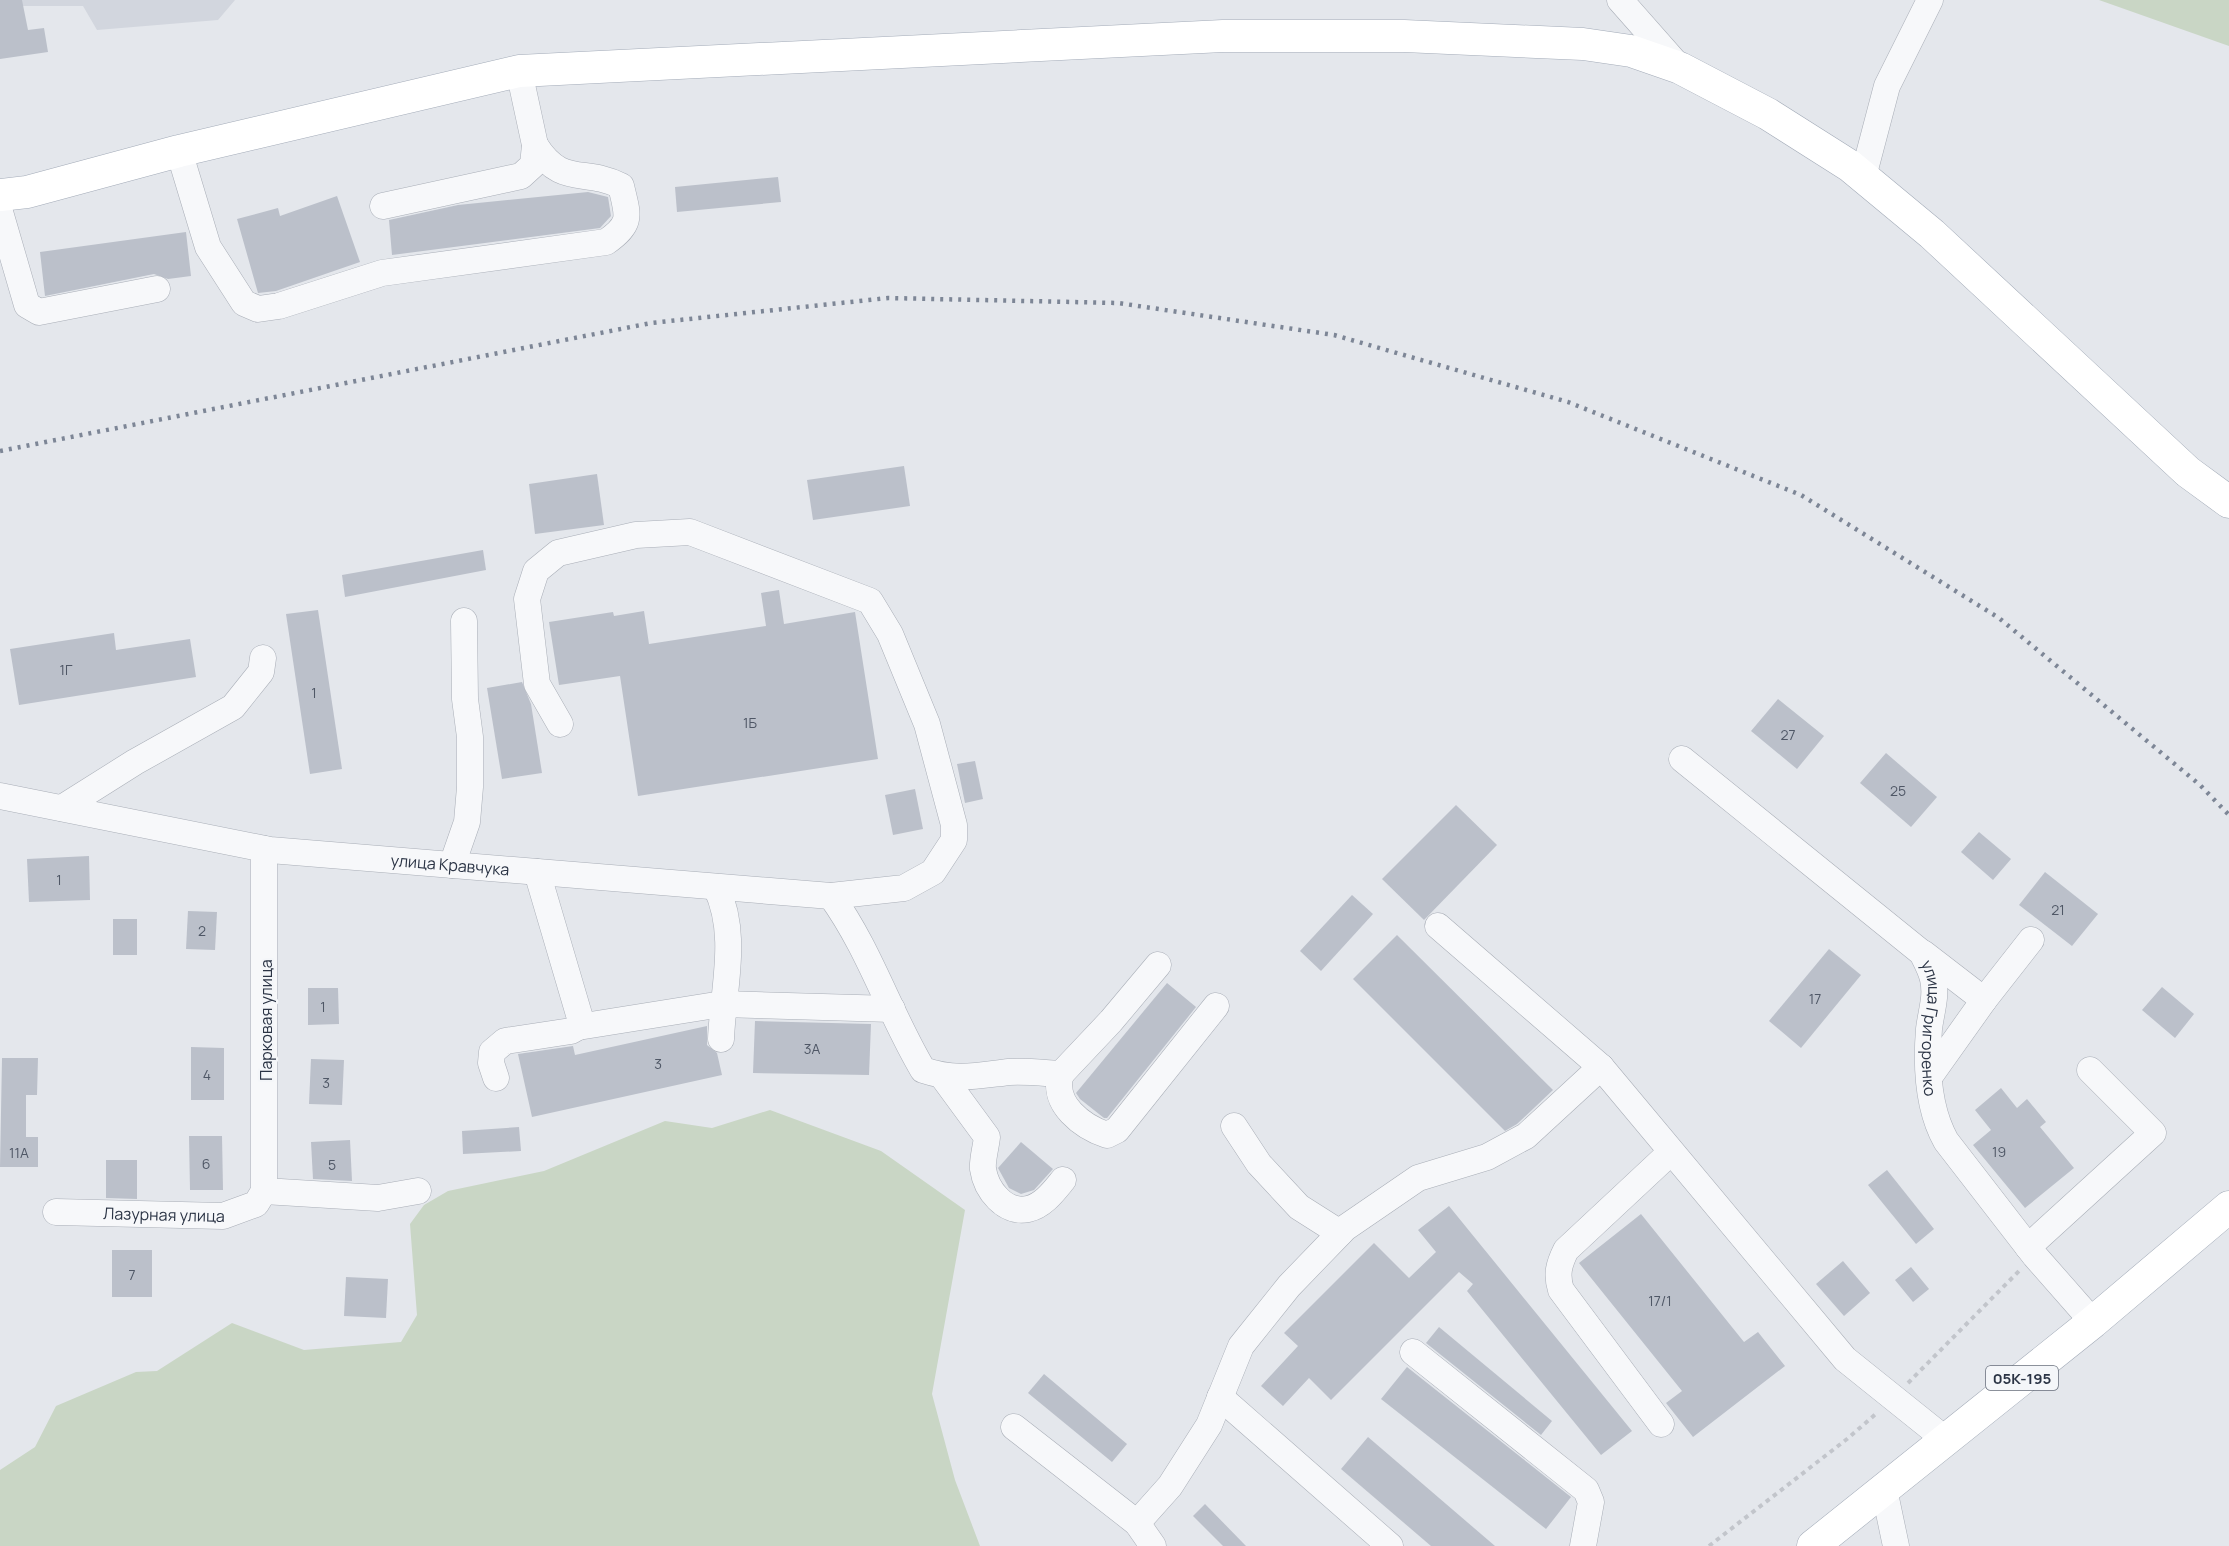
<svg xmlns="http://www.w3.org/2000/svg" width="2229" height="1546" font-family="Manrope,sans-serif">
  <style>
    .built { fill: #d2d6de }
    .green { fill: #c9d6c5 }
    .building { fill: #bbc0ca }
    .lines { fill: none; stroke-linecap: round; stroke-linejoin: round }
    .minor-casing { stroke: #a9aeb7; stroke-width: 27 }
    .major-casing { stroke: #a3abb8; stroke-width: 33 }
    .path { stroke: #c2c5cb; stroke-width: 4; stroke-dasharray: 4.5 4.5; stroke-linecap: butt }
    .minor { stroke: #f7f8fa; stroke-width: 26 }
    .major { stroke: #fff; stroke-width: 32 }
    .rail { stroke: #7d8696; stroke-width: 4.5; stroke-dasharray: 3 6; stroke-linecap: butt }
    .labels { text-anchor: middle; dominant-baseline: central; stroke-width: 4.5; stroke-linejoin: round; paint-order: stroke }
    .number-label { font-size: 14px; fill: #4f5766 }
    .shield { fill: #f4f6f9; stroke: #676e7b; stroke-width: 1.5 }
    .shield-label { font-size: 15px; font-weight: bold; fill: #2b3445 }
    .street-label { font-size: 16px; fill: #2b3445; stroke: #f4f6f9 }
  </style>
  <rect width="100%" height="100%" fill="#e4e7ec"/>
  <path class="built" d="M 0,0 L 235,0 L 218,20 L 97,30 L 83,6 L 23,6 L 0,10 Z"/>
  <g class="green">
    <path d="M 2099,0 L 2229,0 L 2229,46 Z"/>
    <path d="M 770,1110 L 881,1151 L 965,1210 L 932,1394 L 955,1480 L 980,1546 L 0,1546 L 0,1470 L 35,1447 L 56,1406 L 136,1372 L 157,1371 L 232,1323 L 304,1350 L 401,1342 L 417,1315 L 410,1224 L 424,1205 L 448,1191 L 544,1171 L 665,1121 L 712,1128 Z"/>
  </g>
  <g class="building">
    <path d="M 0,0 L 22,0 L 28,30 L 44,28 L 48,52 L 0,59 Z"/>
    <path d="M 778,177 L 781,202 L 677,212 L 675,187 Z"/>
    <path d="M 588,192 L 608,197 L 611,216 L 600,228 L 392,255 L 389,220 L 458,205 Z"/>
    <path d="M 337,196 L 360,262 L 276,291 L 258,293 L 237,219 L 278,208 L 280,216 Z"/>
    <path d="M 186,232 L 191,276 L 168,279 L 154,274 L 45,296 L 40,252 Z"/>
    <path d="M 904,466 L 910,506 L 813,520 L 807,480 Z"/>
    <path d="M 597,474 L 604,525 L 535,534 L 529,484 Z"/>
    <path d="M 483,550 L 486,570 L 345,597 L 342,575 Z"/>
    <path d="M 779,590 L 784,624 L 855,612 L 878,759 L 638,796 L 620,676 L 559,685 L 549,622 L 613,612 L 614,616 L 644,611 L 649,644 L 766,626 L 761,593 Z"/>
    <path d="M 318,610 L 342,769 L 310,774 L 286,614 Z"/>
    <path d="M 114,633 L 116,650 L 190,639 L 196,677 L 19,705 L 10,649 Z"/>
    <path d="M 522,682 L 531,704 L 542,773 L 502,779 L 487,688 Z"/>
    <path d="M 1778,699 L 1824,736 L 1797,769 L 1751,731 Z"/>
    <path d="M 1886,753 L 1937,797 L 1911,827 L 1860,783 Z"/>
    <path d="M 975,761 L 983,799 L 965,803 L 957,764 Z"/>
    <path d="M 915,789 L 923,829 L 893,835 L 885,795 Z"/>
    <path d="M 1456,805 L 1497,845 L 1424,920 L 1382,879 Z"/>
    <path d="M 1979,832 L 2011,859 L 1993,880 L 1961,852 Z"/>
    <path d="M 89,856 L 90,900 L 29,902 L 27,859 Z"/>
    <path d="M 2045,872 L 2098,914 L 2072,946 L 2019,905 Z"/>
    <path d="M 1352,895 L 1373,914 L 1321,971 L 1300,951 Z"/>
    <path d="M 188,911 L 217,912 L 215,950 L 186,949 Z"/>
    <rect x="113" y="919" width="24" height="36"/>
    <path d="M 1397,935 L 1553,1090 L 1517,1124 L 1505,1131 L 1353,979 Z"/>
    <path d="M 1829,949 L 1861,975 L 1801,1048 L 1769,1021 Z"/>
    <path d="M 1167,983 L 1196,1007 L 1107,1118 L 1104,1118 L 1080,1099 L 1076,1093 Z"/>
    <path d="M 2162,987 L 2194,1014 L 2175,1038 L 2142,1010 Z"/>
    <path d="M 308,988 L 338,988 L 339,1024 L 308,1025 Z"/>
    <path d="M 755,1021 L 871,1024 L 869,1075 L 753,1073 Z"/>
    <path d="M 707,1026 L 707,1045 L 717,1053 L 722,1075 L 532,1117 L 518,1054 L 573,1046 L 575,1055 Z"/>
    <path d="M 191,1047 L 224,1048 L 224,1100 L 191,1100 Z"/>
    <path d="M 2,1058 L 38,1058 L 37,1095 L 26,1095 L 26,1137 L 38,1137 L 38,1167 L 0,1167 Z"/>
    <path d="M 311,1059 L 344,1060 L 342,1105 L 309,1104 Z"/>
    <path d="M 2001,1088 L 2017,1108 L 2027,1099 L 2046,1122 L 2040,1127 L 2074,1168 L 2025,1208 L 1973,1145 L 1991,1130 L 1975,1110 Z"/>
    <path d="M 519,1127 L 521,1151 L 463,1154 L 462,1131 Z"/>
    <path d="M 189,1136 L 222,1136 L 223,1190 L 190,1190 Z"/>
    <path d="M 350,1140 L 352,1181 L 313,1179 L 311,1142 Z"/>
    <path d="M 1021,1142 L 1053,1169 L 1034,1190 L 1021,1194 L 1009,1188 L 998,1168 Z"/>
    <path d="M 106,1160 L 137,1160 L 137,1199 L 106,1198 Z"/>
    <path d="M 1887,1170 L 1934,1229 L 1916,1244 L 1868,1185 Z"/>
    <path d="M 1449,1206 L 1632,1431 L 1601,1455 L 1467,1291 L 1473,1284 L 1459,1272 L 1331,1400 L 1309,1378 L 1283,1406 L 1261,1386 L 1298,1346 L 1284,1333 L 1374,1243 L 1409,1278 L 1436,1252 L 1418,1230 Z"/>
    <path d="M 1641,1214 L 1744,1342 L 1758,1332 L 1785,1366 L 1693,1437 L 1666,1403 L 1682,1391 L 1579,1263 Z"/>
    <rect x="112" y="1250" width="40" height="47"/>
    <path d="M 1843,1261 L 1870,1293 L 1844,1316 L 1816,1284 Z"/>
    <path d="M 1911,1267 L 1929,1289 L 1913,1302 L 1895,1280 Z"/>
    <path d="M 346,1277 L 388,1279 L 386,1318 L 344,1316 Z"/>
    <path d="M 1439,1327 L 1552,1421 L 1541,1435 L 1426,1343 Z"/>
    <path d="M 1407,1367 L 1571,1497 L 1546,1529 L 1381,1399 Z"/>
    <path d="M 1044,1374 L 1127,1444 L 1112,1462 L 1028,1393 Z"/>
    <path d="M 1368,1437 L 1495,1546 L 1431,1546 L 1341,1469 Z"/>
    <path d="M 1205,1504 L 1246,1546 L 1223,1546 L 1193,1516 Z"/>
  </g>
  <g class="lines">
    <defs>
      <g id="minor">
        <path d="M 1620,0 L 1680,68"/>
        <path d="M 179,151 L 208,247 L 244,303 L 258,309 L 279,306 L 382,273 L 606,242 C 633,223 628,216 621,186 C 584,167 562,188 535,145"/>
        <path d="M 1863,177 L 1887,86 L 1930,0"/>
        <path d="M 383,206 L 521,176 L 533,165 L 535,145 L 519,71"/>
        <path d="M 0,212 L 27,305 L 39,312 L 157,289"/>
        <path id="s1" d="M 1682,759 L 1922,953 C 1926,961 1931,970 1933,979 C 1937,996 1931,1012 1929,1029 C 1926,1066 1928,1109 1946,1141 L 2035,1256 L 2093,1322"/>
        <path id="s2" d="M 0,796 L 270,850 L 831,896 L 904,888 L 933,872 L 954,840 L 954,825 L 927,724 L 890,634 L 870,601 L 690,532 L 636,535 L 558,553 L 536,571 L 527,599 L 537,684 L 560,724"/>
        <path d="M 62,808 L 135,762 L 233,707 L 261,672 L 263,658"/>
        <path d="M 452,865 L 467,822 L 470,787 L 470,737 L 465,699 L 464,621"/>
        <path d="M 716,887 C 739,935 723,988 721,1039"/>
        <path d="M 831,896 C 870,950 889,1013 923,1070 C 956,1081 975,1076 1009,1072 C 1026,1071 1044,1073 1061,1074 L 1111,1021 L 1158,965"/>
        <path d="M 1438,926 L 1601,1067 L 1845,1359 L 1946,1440"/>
        <path d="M 1923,953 L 1984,1000 L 1930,1076"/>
        <path d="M 1984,1000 L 2031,940"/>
        <path d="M 578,1027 L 722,1004 L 892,1009"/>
        <path d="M 1061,1074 C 1051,1104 1083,1127 1107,1135 L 1117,1130 L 1216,1006"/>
        <path d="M 943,1077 L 987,1137 C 986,1147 982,1160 983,1169 C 986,1190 1005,1214 1028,1209 C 1043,1206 1054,1191 1063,1180"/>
        <path d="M 496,1078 L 491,1063 L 492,1052 L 505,1041 L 571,1031 L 578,1027 L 580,1018 L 537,872"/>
        <path d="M 1234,1126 L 1259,1164 L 1299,1207 L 1340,1233"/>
        <path d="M 264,1191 L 378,1198 L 418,1191"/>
        <path id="s3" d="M 56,1212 L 223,1216 L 256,1204 L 264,1191 L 264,849"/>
        <path d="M 2028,1247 L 2153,1133 L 2090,1070"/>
        <path d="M 1413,1352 L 1586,1490 L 1591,1502 L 1583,1546"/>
        <path d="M 1220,1397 L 1390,1546"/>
        <path d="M 1661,1424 L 1561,1290 C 1556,1274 1559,1264 1566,1250 L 1671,1152"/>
        <path d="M 1014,1427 L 1137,1523 L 1170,1486 L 1209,1425 L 1241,1346 L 1289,1286 L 1345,1228 L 1418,1178 L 1487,1157 L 1526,1136 L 1601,1067"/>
        <path d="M 1884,1489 L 1896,1546"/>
        <path d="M 1137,1523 L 1153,1546"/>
      </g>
      <g id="major">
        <path d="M 0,195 L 27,192 L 179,151 L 519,71 L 1223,36 L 1404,36 L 1583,44 L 1631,51 L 1680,68 L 1768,114 L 1850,166 L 1932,234 L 2188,472 L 2229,502"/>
        <path d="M 1813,1546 L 2093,1322 L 2229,1207"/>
      </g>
    </defs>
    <use href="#minor" class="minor-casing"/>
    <use href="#major" class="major-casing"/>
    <g class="path">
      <path d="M 1908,1383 L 2019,1271"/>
      <path d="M 1709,1546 L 1847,1439 L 1877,1413"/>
    </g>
    <use href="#minor" class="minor"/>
    <use href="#major" class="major"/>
    <path class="rail" d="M 0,451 L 651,323 L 888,298 L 1118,303 L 1334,335 L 1568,402 L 1801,495 L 1999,618 L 2200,785 L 2229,815"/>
  </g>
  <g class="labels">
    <g class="number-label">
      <text x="66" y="669">1Г</text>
      <text x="314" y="692">1</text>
      <text x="750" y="722">1Б</text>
      <text x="1788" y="734">27</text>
      <text x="1898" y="790">25</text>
      <text x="59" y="879">1</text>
      <text x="2058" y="909">21</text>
      <text x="202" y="930">2</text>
      <text x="1815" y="998">17</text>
      <text x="323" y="1006">1</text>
      <text x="812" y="1048">3А</text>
      <text x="658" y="1063">3</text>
      <text x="207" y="1074">4</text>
      <text x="326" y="1082">3</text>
      <text x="1999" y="1151">19</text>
      <text x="19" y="1152">11А</text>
      <text x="206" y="1163">6</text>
      <text x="332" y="1164">5</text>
      <text x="132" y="1274">7</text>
      <text x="1660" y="1300">17/1</text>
    </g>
    <rect class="shield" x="1986" y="1366" width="72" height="24" rx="4.5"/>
    <g class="shield-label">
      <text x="2022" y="1378">05К-195</text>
    </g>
    <g class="street-label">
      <text stroke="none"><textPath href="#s2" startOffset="456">улица Кравчука</textPath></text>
      <text transform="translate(266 1020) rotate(-90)">Парковая улица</text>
      <text stroke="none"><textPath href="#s1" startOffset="386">улица Григоренко</textPath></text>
      <text stroke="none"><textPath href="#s3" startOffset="108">Лазурная улица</textPath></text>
    </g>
  </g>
</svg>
